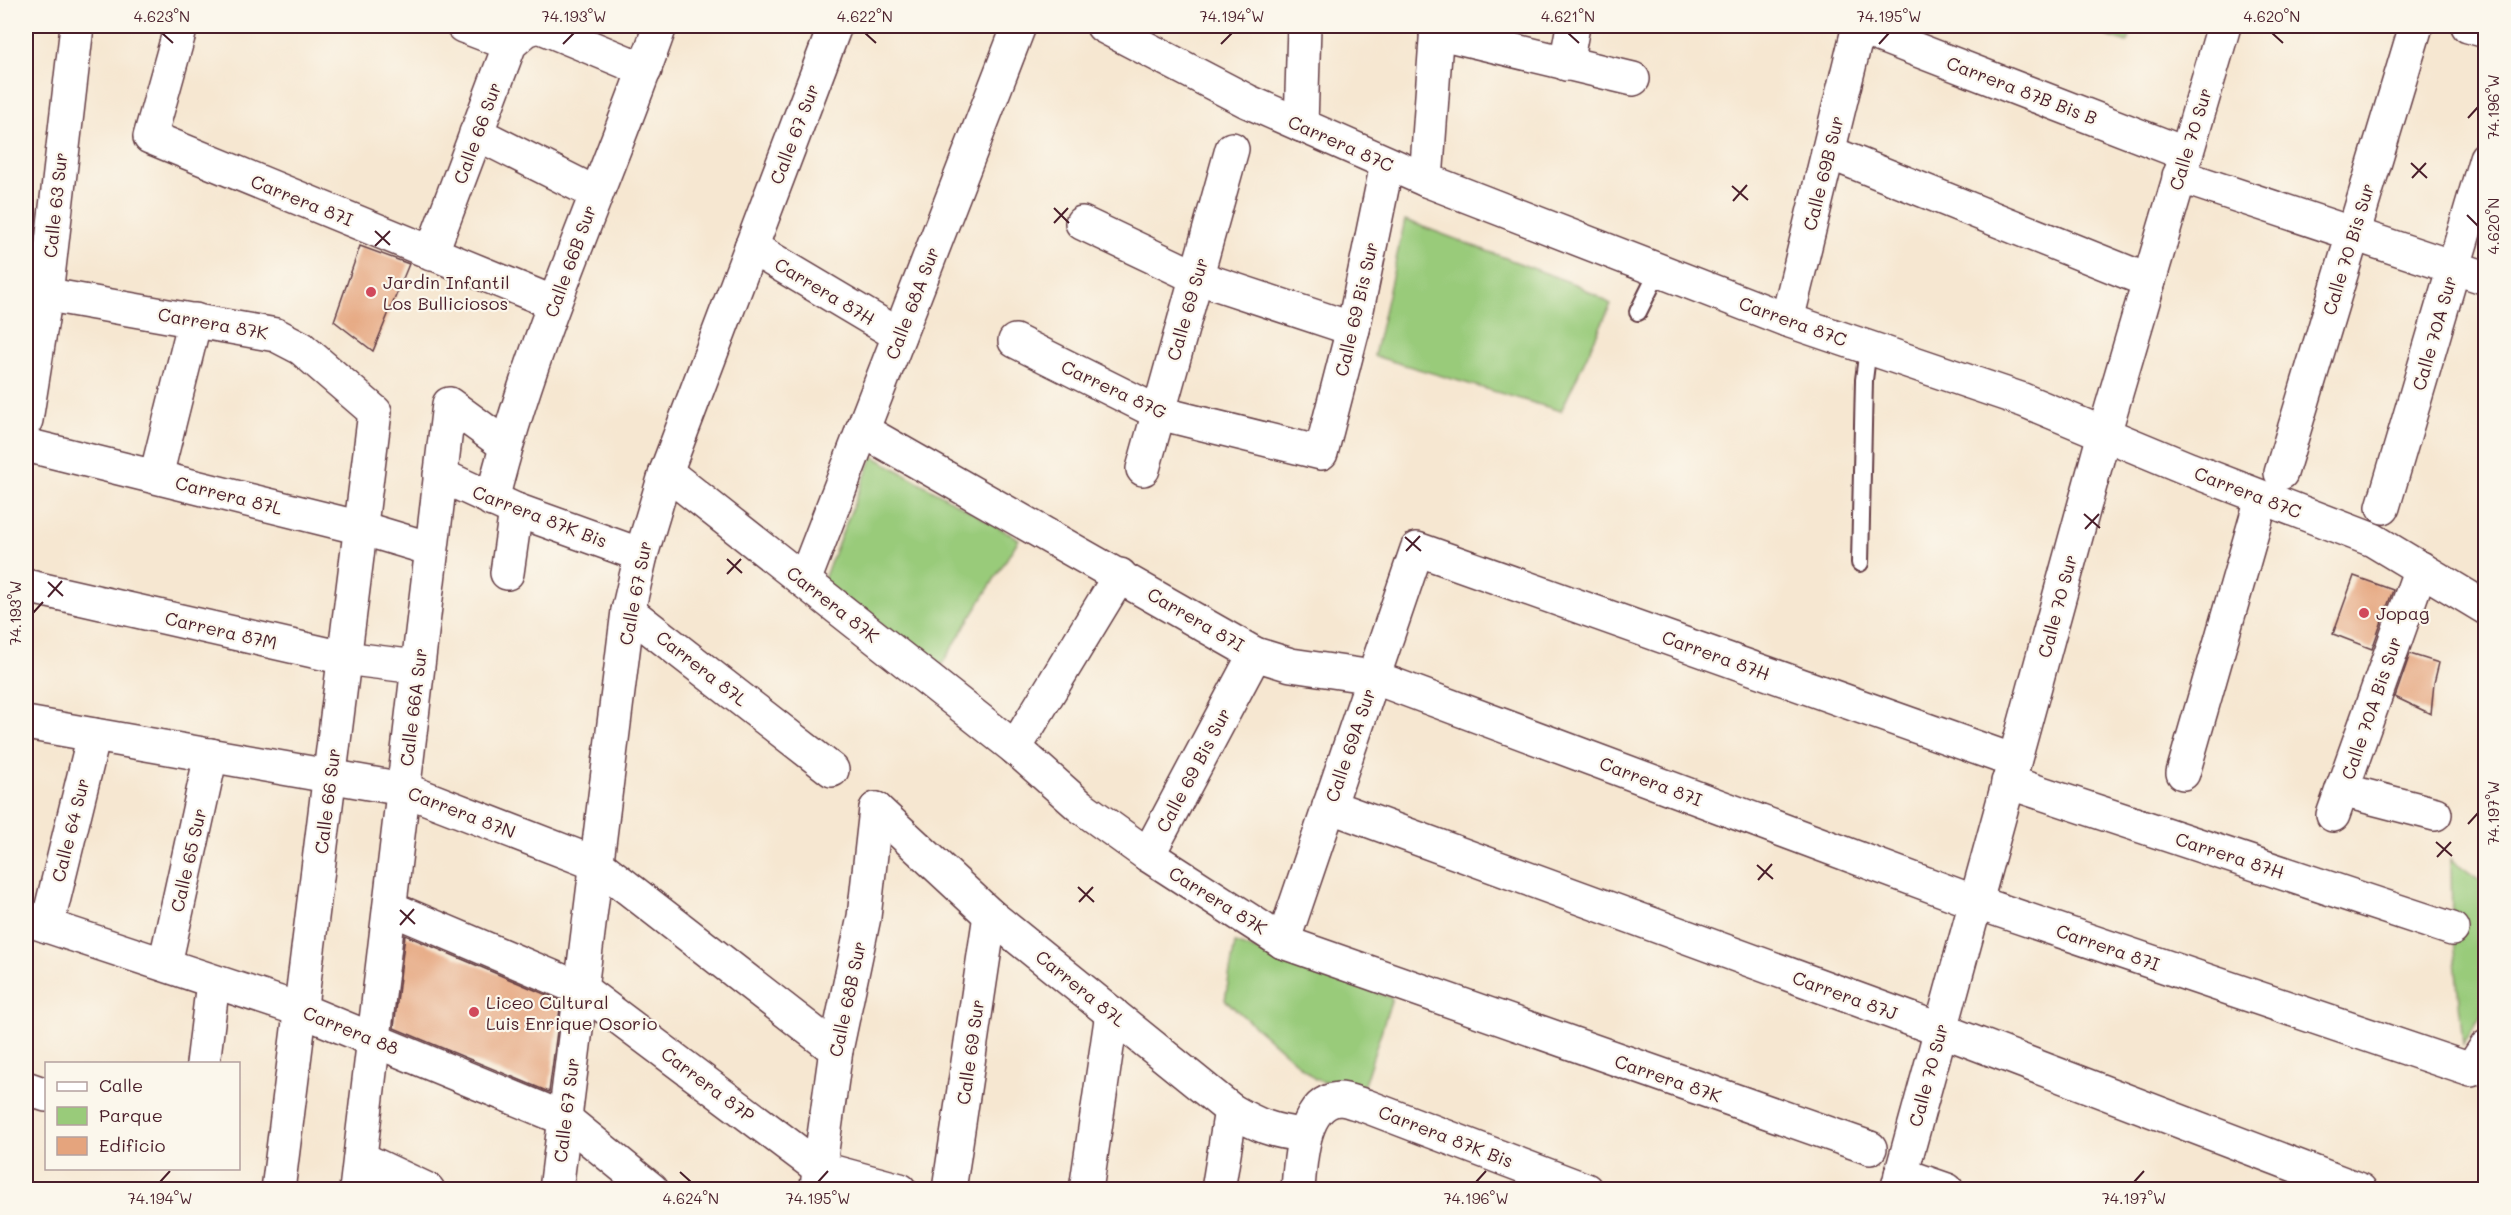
<svg xmlns="http://www.w3.org/2000/svg" width="2511" height="1215" font-family="Mali,sans-serif">
  <style>
    .green { fill: #99cb7a; stroke: #727552; stroke-width: 1.5 }
    .building { fill: #e5a47d }
    .lines { fill: none; stroke-linecap: round; stroke-linejoin: round }
    .service-casing { stroke: #643d44; stroke-width: 20 }
    .minor-casing { stroke: #643d44; stroke-width: 36 }
    .tertiary-casing { stroke: #643d44; stroke-width: 36 }
    .service { stroke: #fff; stroke-width: 16 }
    .minor { stroke: #fff; stroke-width: 33 }
    .tertiary { stroke: #fff; stroke-width: 33 }
    .ticks { fill: none; stroke: #4a1f2b; stroke-width: 2 }
    .poi-dot { fill: #d1495b; stroke: #fbf7ec; stroke-width: 2 }
    .labels { text-anchor: middle; dominant-baseline: central; stroke-width: 4.5; stroke-linejoin: round; paint-order: stroke }
    .street-label { font-size: 18px; fill: #4a1f2b; stroke: #fbf7ec }
    .poi-label { font-size: 18px; fill: #4a1f2b; stroke: #fbf7ec; text-anchor: start }
    .neatline { fill: none; stroke: #4a1f2b; stroke-width: 2 }
    .ticks-label { font-size: 15px; text-anchor: middle; fill: #4a1f2b }
  </style>
  <rect width="100%" height="100%" fill="#fbf7ec"/>
  <filter id="ink" filterUnits="userSpaceOnUse"><feTurbulence type="fractalNoise" baseFrequency=".0167" numOctaves="2"/><feDisplacementMap in="SourceGraphic" scale="12" xChannelSelector="R" yChannelSelector="G"/><feConvolveMatrix kernelMatrix="1 2 1 2 8 2 1 2 1" color-interpolation-filters="sRGB"/></filter>
  <filter id="wash" filterUnits="userSpaceOnUse"><feTurbulence type="fractalNoise" baseFrequency=".008" numOctaves="4" result="noise"/><feDisplacementMap in="SourceGraphic" scale="24" xChannelSelector="R" yChannelSelector="G"/><feGaussianBlur stdDeviation="1.35" result="paint"/><feColorMatrix in="noise" values="0 0 0 0 0 0 0 0 0 0 0 0 0 0 0 0 0 1.4 0 .05"/><feComposite in="paint" operator="in"/></filter>
  <g filter="url(#wash)">
    <rect width="100%" height="100%" fill="#f6e7d1"/>
    <g class="green">
      <path d="M 2080,26 L 2134,26 L 2127,43 Z"/>
      <path d="M 1405,220 L 1577,285 L 1611,304 L 1561,411 L 1374,356 Z"/>
      <path d="M 873,456 L 1019,539 L 939,669 L 823,581 Z"/>
      <path d="M 2451,859 L 2485,884 L 2485,1010 L 2463,1044 L 2452,929 Z"/>
      <path d="M 1235,943 L 1392,998 L 1361,1094 L 1315,1079 L 1225,1000 Z"/>
    </g>
    <g id="blocks">
      <g class="building">
        <path d="M 360,246 L 409,264 L 373,351 L 334,321 Z"/>
        <path d="M 2354,576 L 2393,590 L 2372,649 L 2333,634 Z"/>
        <path d="M 2410,654 L 2439,663 L 2434,683 L 2431,714 L 2395,697 Z"/>
        <path d="M 405,935 L 561,1001 L 549,1092 L 394,1028 Z"/>
      </g>
    </g>
  </g>
  <g filter="url(#ink)">
    <use href="#blocks" fill-opacity="0" stroke="#643d44" stroke-width="1.5"/>
    <g class="lines">
      <defs>
        <g id="service">
          <path d="M 1638,312 L 1658,272"/>
          <path d="M 1860,563 L 1864,380 L 1868,348"/>
        </g>
        <g id="minor">
          <path d="M 181,26 L 150,137 L 554,303"/>
          <path d="M 463,26 L 510,44"/>
          <path d="M 539,26 L 645,70"/>
          <path d="M 2468,26 L 2486,31"/>
          <path d="M 1858,27 L 2186,154"/>
          <path d="M 1436,32 L 1633,79"/>
          <path d="M 1566,64 L 1573,26"/>
          <path d="M 1301,125 L 1304,26"/>
          <path d="M 476,133 L 595,193"/>
          <path d="M 1828,152 L 2149,281"/>
          <path d="M 2179,176 L 2486,278"/>
          <path d="M 1426,180 L 1437,26"/>
          <path d="M 1082,223 L 1196,277 L 1353,329"/>
          <path d="M 751,247 L 899,335"/>
          <path d="M 431,254 L 510,44 L 526,30 L 538,26"/>
          <path d="M 26,291 L 276,335 L 301,348 L 375,412 L 278,1190"/>
          <path d="M 1787,320 L 1859,26"/>
          <path d="M 1015,341 L 1159,413 L 1321,453 L 1353,329 L 1387,164"/>
          <path d="M 26,420 L 46,294 L 77,26"/>
          <path d="M 862,430 L 1255,654 L 1291,665 L 1373,677 L 1975,902 L 2471,1070 L 2486,1047"/>
          <path d="M 2104,434 L 2224,26"/>
          <path d="M 26,445 L 361,528 L 431,549"/>
          <path d="M 1143,469 L 1232,149"/>
          <path d="M 666,472 L 1015,748 L 1080,806 L 1148,855 L 1283,942 L 1870,1148"/>
          <path d="M 2281,473 L 2416,26"/>
          <path d="M 440,475 L 516,510 L 641,555"/>
          <path d="M 156,476 L 195,320"/>
          <path d="M 492,500 C 532,337 605,184 660,26"/>
          <path d="M 2383,507 L 2486,158"/>
          <path d="M 507,573 L 516,510"/>
          <path d="M 804,581 L 1019,26"/>
          <path d="M 26,586 L 344,658 L 417,667"/>
          <path d="M 628,611 L 832,770"/>
          <path d="M 26,723 L 403,789 L 597,864 L 836,1050"/>
          <path d="M 1015,748 L 1120,575"/>
          <path d="M 2183,773 L 2262,498"/>
          <path d="M 2008,782 L 2452,929"/>
          <path d="M 2342,790 L 2435,814"/>
          <path d="M 1329,806 L 1941,1030 L 2360,1190"/>
          <path d="M 876,809 L 990,915 L 1231,1110 C 1257,1125 1273,1132 1304,1135"/>
          <path d="M 2333,815 L 2421,568"/>
          <path d="M 1148,855 L 1255,654"/>
          <path d="M 390,908 L 581,989 L 819,1168 L 900,1190"/>
          <path d="M 26,919 L 301,1010 L 565,1119 L 652,1190"/>
          <path d="M 47,926 L 94,735"/>
          <path d="M 1283,942 L 1417,549 L 2014,761"/>
          <path d="M 165,964 L 211,755"/>
          <path d="M 203,1064 L 213,982"/>
          <path d="M 26,1088 L 46,1095"/>
          <path d="M 360,1158 L 428,1190"/>
          <path d="M 1901,1174 L 1947,1190"/>
          <path d="M 817,1186 L 836,1050 L 864,917 L 876,809"/>
          <path d="M 356,1190 L 449,404 L 505,445"/>
          <path d="M 556,1190 L 628,611 L 641,555 L 666,472 L 835,26"/>
          <path d="M 949,1190 L 990,915"/>
          <path d="M 1086,1190 L 1112,1013"/>
          <path d="M 1218,1190 L 1231,1110"/>
          <path d="M 1298,1190 C 1300,1163 1302,1102 1339,1099 C 1347,1099 1358,1104 1366,1106 L 1586,1190"/>
        </g>
        <g id="tertiary">
          <path d="M 1103,26 L 1247,101 L 1426,180 L 1787,320 L 2023,400 L 2189,469 L 2373,540 L 2486,608"/>
          <path d="M 1897,1190 L 2104,434"/>
        </g>
      </defs>
      <use href="#service" class="service-casing"/>
      <use href="#minor" class="minor-casing"/>
      <use href="#tertiary" class="tertiary-casing"/>
      <use href="#service" class="service"/>
      <use href="#minor" class="minor"/>
      <use href="#tertiary" class="tertiary"/>
    </g>
  </g>
  <path class="ticks" d="M 162,33 L 173,43M 865,33 L 876,43M 1568,33 L 1579,43M 2272,33 L 2283,43M 563,44 L 574,33M 1221,44 L 1232,33M 1879,44 L 1889,33M 2468,118 L 2478,107M 2411,163 L 2427,178M 2412,178 L 2426,163M 1732,186 L 1748,200M 1733,201 L 1747,185M 1054,208 L 1069,223M 2467,215 L 2478,226M 1054,223 L 1068,208M 375,231 L 390,245M 375,246 L 390,231M 2084,514 L 2100,528M 2085,529 L 2099,514M 1405,537 L 1421,551M 1406,551 L 1420,536M 727,559 L 742,573M 727,574 L 741,559M 48,582 L 63,596M 48,597 L 62,581M 33,613 L 43,602M 2468,824 L 2478,813M 2436,842 L 2452,856M 2437,857 L 2451,842M 1757,865 L 1773,879M 1758,880 L 1772,864M 1078,887 L 1094,902M 1079,902 L 1093,887M 400,910 L 415,924M 400,925 L 414,909M 680,1172 L 691,1182M 160,1182 L 170,1171M 818,1182 L 828,1171M 1476,1182 L 1486,1171M 2134,1182 L 2144,1171"/>
  <g class="poi-dot">
    <circle cx="371" cy="292" r="6"/>
    <circle cx="2364" cy="613" r="6"/>
    <circle cx="474" cy="1012" r="6"/>
  </g>
  <g class="labels">
    <g class="street-label">
      <text transform="translate(2022 90) rotate(21)">Carrera 87B Bis B</text>
      <text transform="translate(477 133) rotate(-70)">Calle 66 Sur</text>
      <text transform="translate(794 134) rotate(-69)">Calle 67 Sur</text>
      <text transform="translate(2190 139) rotate(-73)">Calle 70 Sur</text>
      <text transform="translate(1341 143) rotate(24)">Carrera 87C</text>
      <text transform="translate(1823 173) rotate(-76)">Calle 69B Sur</text>
      <text transform="translate(302 200) rotate(22)">Carrera 87I</text>
      <text transform="translate(55 205) rotate(-84)">Calle 63 Sur</text>
      <text transform="translate(2348 249) rotate(-73)">Calle 70 Bis Sur</text>
      <text transform="translate(570 261) rotate(-70)">Calle 66B Sur</text>
      <text transform="translate(825 291) rotate(31)">Carrera 87H</text>
      <text transform="translate(912 303) rotate(-69)">Calle 68A Sur</text>
      <text transform="translate(1187 309) rotate(-74)">Calle 69 Sur</text>
      <text transform="translate(1356 309) rotate(-77)">Calle 69 Bis Sur</text>
      <text transform="translate(1793 321) rotate(20)">Carrera 87C</text>
      <text transform="translate(213 323) rotate(10)">Carrera 87K</text>
      <text transform="translate(2434 333) rotate(-74)">Calle 70A Sur</text>
      <text transform="translate(1114 389) rotate(25)">Carrera 87G</text>
      <text transform="translate(2248 492) rotate(21)">Carrera 87C</text>
      <text transform="translate(229 495) rotate(14)">Carrera 87L</text>
      <text transform="translate(540 516) rotate(21)">Carrera 87K Bis</text>
      <text transform="translate(635 593) rotate(-79)">Calle 67 Sur</text>
      <text transform="translate(833 604) rotate(38)">Carrera 87K</text>
      <text transform="translate(2057 606) rotate(-75)">Calle 70 Sur</text>
      <text transform="translate(1196 619) rotate(30)">Carrera 87I</text>
      <text transform="translate(221 630) rotate(13)">Carrera 87M</text>
      <text transform="translate(1716 655) rotate(20)">Carrera 87H</text>
      <text transform="translate(702 668) rotate(38)">Carrera 87L</text>
      <text transform="translate(413 707) rotate(-83)">Calle 66A Sur</text>
      <text transform="translate(2371 708) rotate(-71)">Calle 70A Bis Sur</text>
      <text transform="translate(1350 745) rotate(-71)">Calle 69A Sur</text>
      <text transform="translate(1193 770) rotate(-62)">Calle 69 Bis Sur</text>
      <text transform="translate(1651 781) rotate(21)">Carrera 87I</text>
      <text transform="translate(327 801) rotate(-83)">Calle 66 Sur</text>
      <text transform="translate(462 812) rotate(21)">Carrera 87N</text>
      <text transform="translate(70 830) rotate(-76)">Calle 64 Sur</text>
      <text transform="translate(2230 855) rotate(18)">Carrera 87H</text>
      <text transform="translate(188 860) rotate(-77)">Calle 65 Sur</text>
      <text transform="translate(1218 900) rotate(32)">Carrera 87K</text>
      <text transform="translate(2108 947) rotate(19)">Carrera 87I</text>
      <text transform="translate(1081 988) rotate(39)">Carrera 87L</text>
      <text transform="translate(1845 995) rotate(20)">Carrera 87J</text>
      <text transform="translate(847 999) rotate(-78)">Calle 68B Sur</text>
      <text transform="translate(351 1030) rotate(22)">Carrera 88</text>
      <text transform="translate(970 1052) rotate(-82)">Calle 69 Sur</text>
      <text transform="translate(1928 1075) rotate(-75)">Calle 70 Sur</text>
      <text transform="translate(1668 1078) rotate(19)">Carrera 87K</text>
      <text transform="translate(708 1084) rotate(37)">Carrera 87P</text>
      <text transform="translate(566 1110) rotate(-83)">Calle 67 Sur</text>
      <text transform="translate(1446 1136) rotate(21)">Carrera 87K Bis</text>
    </g>
    <g class="poi-label">
      <text x="383" y="282">Jardin Infantil<tspan x="383" dy="21">Los Bulliciosos</tspan></text>
      <text x="2376" y="613">Jopag</text>
      <text x="486" y="1002">Liceo Cultural<tspan x="486" dy="21">Luis Enrique Osorio</tspan></text>
    </g>
  </g>
  <rect width="2511" height="1215" fill="none" stroke="#fbf7ec" stroke-width="66"/>
  <rect x="45" y="1062" width="195" height="108" fill="#fbf7ec" stroke="#b4a19f" stroke-width="1.5"/>
  <rect x="57" y="1082" width="30" height="9" fill="#ffffff" stroke="#b4a19f" stroke-width="1.5"/>
  <text x="99" y="1092" font-size="18" fill="#4a1f2b">Calle</text>
  <rect x="57" y="1107" width="30" height="18" fill="#99cb7a" stroke="#b4a19f" stroke-width="1.5"/>
  <text x="99" y="1122" font-size="18" fill="#4a1f2b">Parque</text>
  <rect x="57" y="1137" width="30" height="18" fill="#e5a47d" stroke="#b4a19f" stroke-width="1.5"/>
  <text x="99" y="1152" font-size="18" fill="#4a1f2b">Edificio</text>
  <rect x="33" y="33" width="2445" height="1149" class="neatline"/>
  <g class="ticks-label">
    <text x="162" y="22">4.623°N</text>
    <text x="574" y="22">74.193°W</text>
    <text x="865" y="22">4.622°N</text>
    <text x="1232" y="22">74.194°W</text>
    <text x="1568" y="22">4.621°N</text>
    <text x="1889" y="22">74.195°W</text>
    <text x="2272" y="22">4.620°N</text>
    <text transform="translate(2494 107) rotate(-90)" y="5">74.196°W</text>
    <text transform="translate(2494 226) rotate(-90)" y="5">4.620°N</text>
    <text transform="translate(16 613) rotate(-90)" y="5">74.193°W</text>
    <text transform="translate(2494 813) rotate(-90)" y="5">74.197°W</text>
    <text x="160" y="1204">74.194°W</text>
    <text x="691" y="1204">4.624°N</text>
    <text x="818" y="1204">74.195°W</text>
    <text x="1476" y="1204">74.196°W</text>
    <text x="2134" y="1204">74.197°W</text>
  </g>
</svg>
